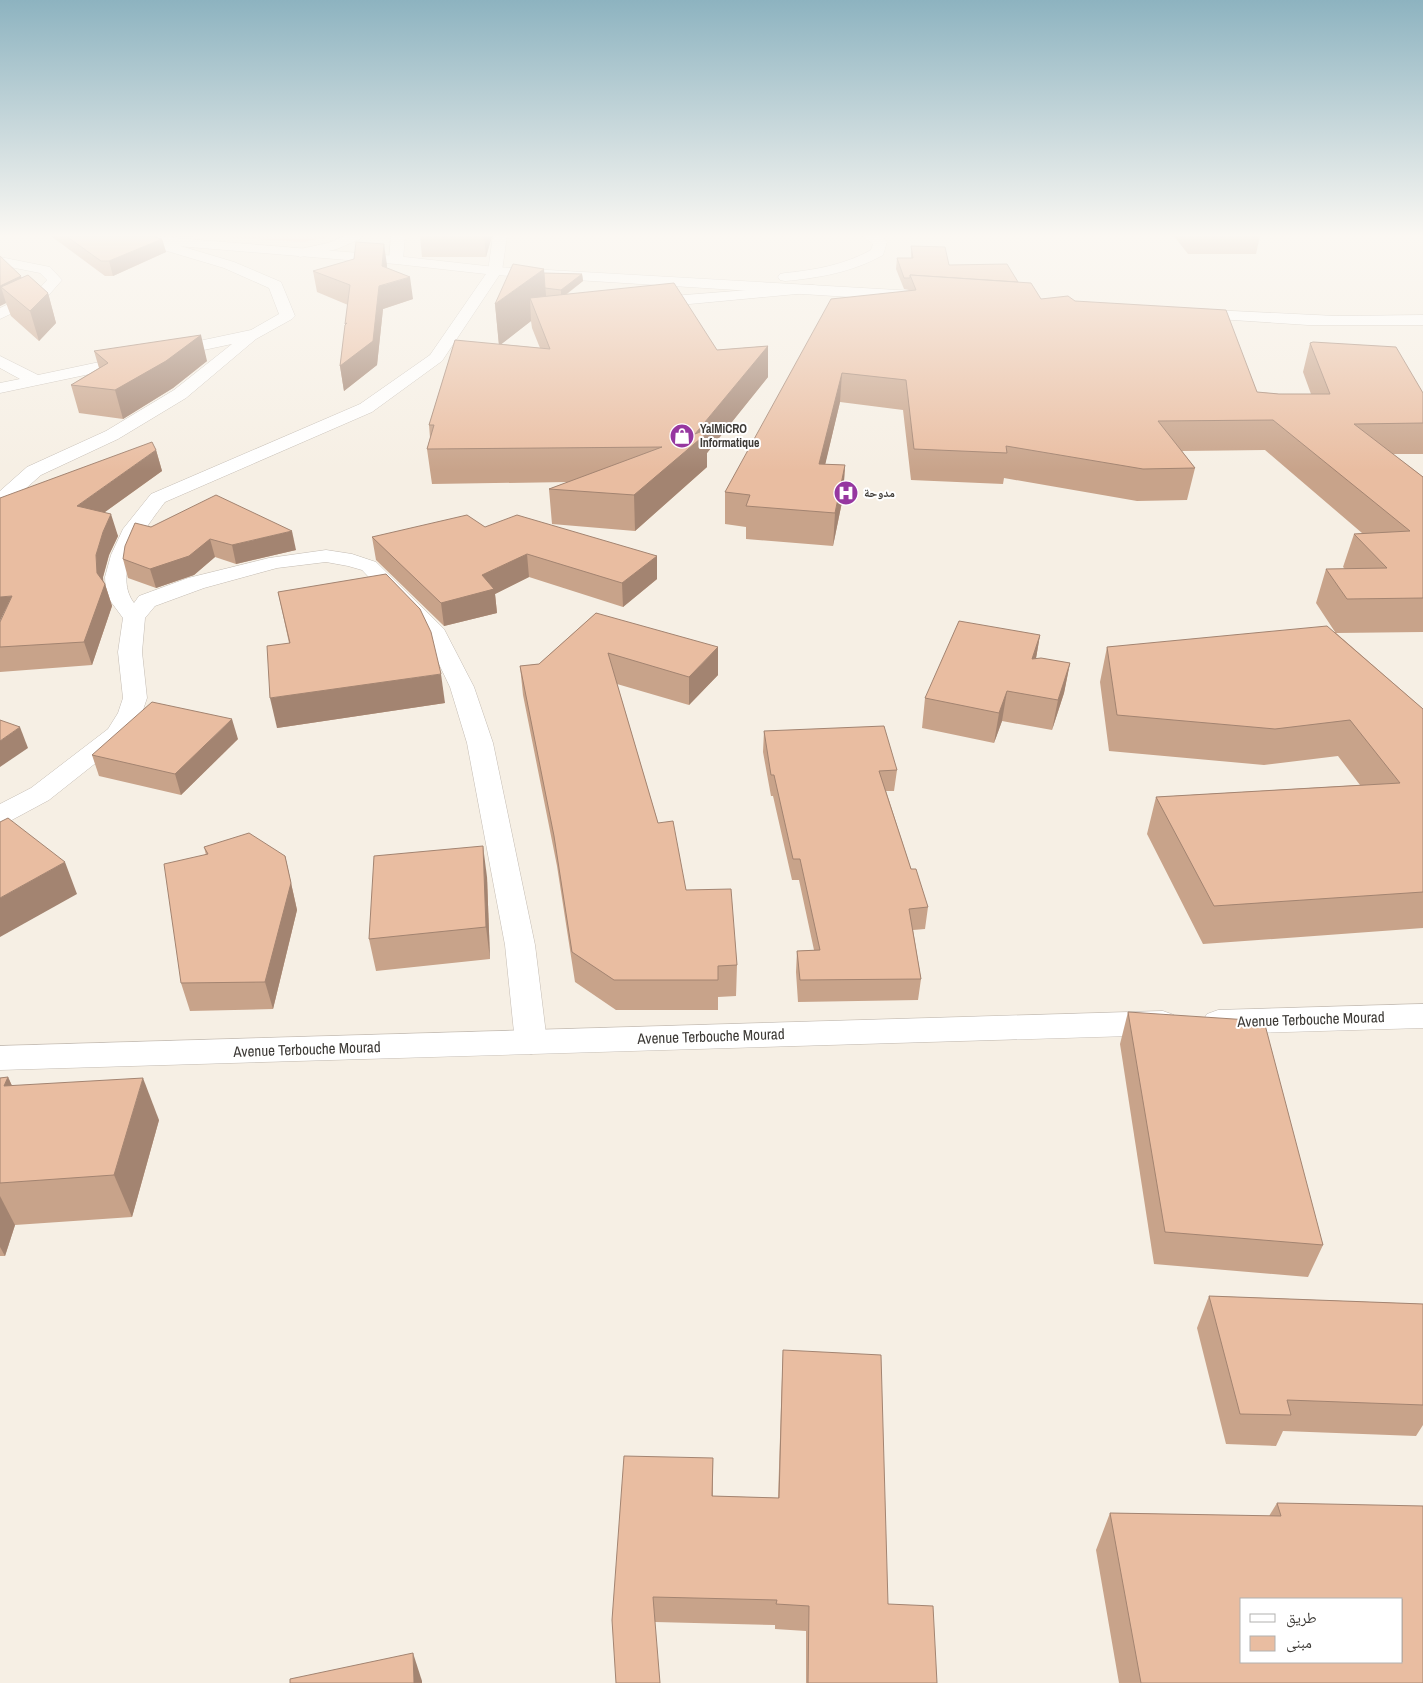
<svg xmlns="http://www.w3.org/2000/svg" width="1423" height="1683" font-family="'Archivo Narrow','Noto Naskh Arabic',sans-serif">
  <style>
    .green { fill: #fcc9bf }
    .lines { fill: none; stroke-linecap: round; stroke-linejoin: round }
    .street-casing { stroke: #c4bcb3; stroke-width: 1 }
    .secondary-casing { stroke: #c4bcb3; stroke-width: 1 }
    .primary-casing { stroke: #c4bcb3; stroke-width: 1 }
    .street { fill: #fff; fill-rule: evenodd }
    .secondary { fill: #fff; fill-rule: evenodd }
    .primary { fill: #fff; fill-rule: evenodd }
    .wall { fill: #c8a38a; fill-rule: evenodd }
    .shaded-wall { fill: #a38471 }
    .building { fill: #e9bda1; stroke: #a38471; fill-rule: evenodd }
    .labels { text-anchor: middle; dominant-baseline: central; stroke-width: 4; stroke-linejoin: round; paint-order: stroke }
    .far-poi-label { font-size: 12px; font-weight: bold; fill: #3e3b37; stroke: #fff; text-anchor: start }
    .street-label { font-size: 15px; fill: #3e3b37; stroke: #fff }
  </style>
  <rect width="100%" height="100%" fill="#f6efe4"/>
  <path class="green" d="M 205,236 L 334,236 L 303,242 Z"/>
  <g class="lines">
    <defs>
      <g id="street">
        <path d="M 137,236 L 147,236 L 234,262 L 281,282 L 295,316 L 292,319 L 256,339 L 186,398 L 118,439 L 41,475 L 7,505 L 0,507 L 0,491 L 27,467 L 106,431 L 174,390 L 232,344 L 0,393 L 0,383 L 20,379 L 0,368 L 0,356 L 38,375 L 251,330 L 279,314 L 269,288 L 224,268 L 137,242 L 135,239 Z"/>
        <path d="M 344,236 L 362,236 L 360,239 L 337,249 L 300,257 L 293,253 L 295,250 L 328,243 Z"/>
        <path d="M 391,236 L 405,236 L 403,260 L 401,263 L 391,263 L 389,260 Z"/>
        <path d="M 493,236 L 507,236 L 502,271 L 442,361 L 372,412 L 165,502 C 146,527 111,572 134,603 L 139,596 L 188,578 L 269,558 L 326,550 L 352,554 L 376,562 L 444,629 L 474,687 L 493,743 L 535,945 L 547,1042 L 542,1051 L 531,1054 L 520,1051 L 515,1042 L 505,945 L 467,743 L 450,687 L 426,637 L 362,570 L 348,566 L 326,562 L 277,568 L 204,588 L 155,606 L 145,618 L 142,652 L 147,698 L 142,713 L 126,739 L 49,800 L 10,821 L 0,823 L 0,804 L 31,788 L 108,729 L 118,713 L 123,698 L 118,652 L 123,618 L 106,595 L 105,577 L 111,555 L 123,529 L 151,494 L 360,404 L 430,355 L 488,271 Z"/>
        <path d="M 863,236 C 872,235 881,234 887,242 L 883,255 C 853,272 819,278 785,281 L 780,280 L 778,277 L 780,274 L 785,273 C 815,270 844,265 871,250 L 873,244 Z"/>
        <path d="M 0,257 L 50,267 L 62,280 L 48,296 L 0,319 L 0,308 L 38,290 L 47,280 L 40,273 L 0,265 Z"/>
        <path d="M 813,285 L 818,286 L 820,289 L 818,292 L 647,308 L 642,306 L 639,303 L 642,300 L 647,298 Z"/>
      </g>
      <g id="secondary">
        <path d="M 97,236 L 150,236 L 396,256 L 495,267 L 915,291 L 920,293 L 923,296 L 920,299 L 915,301 L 495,275 L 396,264 L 104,240 Z"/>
        <path d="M 1192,309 L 1336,316 L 1423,315 L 1423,325 L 1308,325 L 1187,317 L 1184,314 L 1187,311 Z"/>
      </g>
      <g id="primary">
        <path d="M 1423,1004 L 1423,1028 L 1218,1034 L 1207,1030 L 1202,1022 L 1207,1014 L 1218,1010 Z"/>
        <path d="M 1163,1011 L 1174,1015 L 1179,1023 L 1174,1031 L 1163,1035 L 0,1070 L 0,1046 Z"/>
      </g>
    </defs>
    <use href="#street" class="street-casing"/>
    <use href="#secondary" class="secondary-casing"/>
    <use href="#primary" class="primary-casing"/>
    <use href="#street" class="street"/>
    <use href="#secondary" class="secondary"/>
    <use href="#primary" class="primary"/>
  </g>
  <g class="wall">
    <path d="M 51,236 L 152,236 L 162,239 L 166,252 L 113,276 L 105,276 Z"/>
    <path d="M 169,236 L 193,236 L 190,237 Z"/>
    <path d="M 420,236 L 492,236 L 486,257 L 422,257 Z"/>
    <path d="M 1174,236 L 1260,236 L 1256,254 L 1188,254 Z"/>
    <path d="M 911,246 L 949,265 L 1018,282 L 1041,299 L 1075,301 L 1257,392 L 1279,394 L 1311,394 L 1303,372 L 1310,343 L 1423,393 L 1423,454 L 1393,454 L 1423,477 L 1423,632 L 1336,633 L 1423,709 L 1423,928 L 1203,944 L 1147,834 L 1156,797 L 1360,785 L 1338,756 L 1264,765 L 1109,751 L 1100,682 L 1107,647 L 1335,632 L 1316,603 L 1326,569 L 1345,569 L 1343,567 L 1354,534 L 1362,533 L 1265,450 L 1182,451 L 1195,468 L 1187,500 L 1137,501 L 1004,478 L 1003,484 L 911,480 L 903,410 L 840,402 L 825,464 L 845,465 L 843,497 L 833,546 L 746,539 L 746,527 L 725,524 L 725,492 L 909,290 L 904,289 L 896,269 L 897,258 L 911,258 Z"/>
    <path d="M 0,256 L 21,278 L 48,293 L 56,323 L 39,341 L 11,316 L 6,303 L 0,306 Z"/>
    <path d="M 387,265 L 387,268 L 413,299 L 383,309 L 377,365 L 344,391 L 340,366 L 348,305 L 317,292 L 313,271 Z"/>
    <path d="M 544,269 L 544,273 L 582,274 L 583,281 L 567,294 L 717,350 L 768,346 L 768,377 L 707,453 L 707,467 L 635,531 L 552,524 L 549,489 L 568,482 L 432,484 L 427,449 L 430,438 L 429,425 L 499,344 L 495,304 ZM 531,321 L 532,328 L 540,348 L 501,344 Z"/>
    <path d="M 94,351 L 207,361 L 173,388 L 123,419 L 79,413 L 71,385 L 99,368 Z"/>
    <path d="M 156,450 L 162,471 L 105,512 L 118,536 L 109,555 L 103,577 L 103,581 L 105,584 L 112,606 L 92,665 L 0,672 L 0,622 Z"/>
    <path d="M 151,527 L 296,550 L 236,564 L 215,557 L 194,575 L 156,588 L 128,578 L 123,559 Z"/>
    <path d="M 485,527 L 657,556 L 657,579 L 623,607 L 529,577 L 495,594 L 497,613 L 444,626 L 376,560 L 372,537 Z"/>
    <path d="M 278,592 L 445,703 L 277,728 L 289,643 Z"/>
    <path d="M 596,613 L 718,675 L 689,705 L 617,684 L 658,823 L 686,890 L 737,965 L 736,996 L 718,997 L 718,1010 L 616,1010 L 575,982 L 557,866 L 523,695 L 520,666 L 539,664 Z"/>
    <path d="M 1040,635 L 1036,658 L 1070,663 L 1064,693 L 1052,730 L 1002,721 L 994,743 L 922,728 L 925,698 Z"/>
    <path d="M 764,731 L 897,770 L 894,791 L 886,791 L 911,869 L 928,907 L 925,929 L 913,930 L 921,979 L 918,1000 L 798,1002 L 796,972 L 797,951 L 814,950 L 799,880 L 792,880 L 773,796 L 771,796 L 763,752 Z"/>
    <path d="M 238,739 L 181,795 L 99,776 L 92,755 Z"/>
    <path d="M 204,847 L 285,856 L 297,910 L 273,1009 L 190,1011 L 181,983 L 206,855 Z"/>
    <path d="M 487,877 L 490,959 L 376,971 L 369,939 Z"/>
    <path d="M 1128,1012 L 1323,1245 L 1308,1277 L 1154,1264 L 1120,1044 Z"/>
    <path d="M 8,1077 L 12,1086 L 159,1120 L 132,1217 L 15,1225 L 5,1256 L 0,1256 L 0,1078 Z"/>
    <path d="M 1209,1296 L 1423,1304 L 1423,1425 L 1416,1436 L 1283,1431 L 1276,1446 L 1226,1444 L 1197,1328 Z"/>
    <path d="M 783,1350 L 888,1604 L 937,1683 L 806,1683 L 806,1631 L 775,1629 L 775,1625 L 655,1622 L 616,1683 L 713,1458 L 713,1496 L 778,1498 L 782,1377 Z"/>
    <path d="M 1277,1503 L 1423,1683 L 1119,1683 L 1096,1550 L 1110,1513 L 1269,1516 Z"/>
  </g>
  <g class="shaded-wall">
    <path d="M 484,236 L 492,236 L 486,257 Z"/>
    <path d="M 162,239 L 166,252 L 113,276 L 109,261 Z"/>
    <path d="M 384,244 L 387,265 L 385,285 L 410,277 L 413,299 L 383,309 L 377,365 L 344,391 L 340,366 L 382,266 Z"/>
    <path d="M 544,269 L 547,309 L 530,298 L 531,321 L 499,346 L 495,304 Z"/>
    <path d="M 582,274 L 583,281 L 561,298 L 561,290 Z"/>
    <path d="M 21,276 L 26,293 L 1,287 L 6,303 L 0,306 L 0,286 Z"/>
    <path d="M 48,293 L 56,323 L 39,341 L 30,311 Z"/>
    <path d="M 201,335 L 207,361 L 173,388 L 123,419 L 115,390 Z"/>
    <path d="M 768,346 L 768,377 L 707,453 L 707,467 L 635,531 L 634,495 L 695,434 Z"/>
    <path d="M 842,373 L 840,402 L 818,495 L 819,464 Z"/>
    <path d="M 156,450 L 162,471 L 84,527 L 77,506 Z"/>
    <path d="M 845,465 L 843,497 L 833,546 L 835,513 Z"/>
    <path d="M 111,514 L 118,536 L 109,555 L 103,577 L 104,587 L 105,584 L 112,606 L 92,665 L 84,642 L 97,573 L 96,555 L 103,532 Z"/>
    <path d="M 292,531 L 296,550 L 236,564 L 232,545 Z"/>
    <path d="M 210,539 L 215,557 L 194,575 L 156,588 L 150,569 Z"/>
    <path d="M 527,554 L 529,577 L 495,594 L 497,613 L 444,626 L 441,603 L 482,575 Z"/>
    <path d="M 657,556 L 657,579 L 623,607 L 622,583 Z"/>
    <path d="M 12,596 L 0,621 L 0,597 Z"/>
    <path d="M 1040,635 L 1035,664 L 1032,659 Z"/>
    <path d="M 718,647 L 718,675 L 689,705 L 689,677 Z"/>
    <path d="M 1070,663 L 1064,693 L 1052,730 L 1058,700 Z"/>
    <path d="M 441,674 L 445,703 L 277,728 L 270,698 Z"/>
    <path d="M 1007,691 L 1002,721 L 994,743 L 999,713 Z"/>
    <path d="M 232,719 L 238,739 L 181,795 L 175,774 Z"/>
    <path d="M 20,727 L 28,748 L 0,767 L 0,741 Z"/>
    <path d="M 483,846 L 487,877 L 490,959 L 486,927 Z"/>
    <path d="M 285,856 L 297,910 L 273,1009 L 265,982 Z"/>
    <path d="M 65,862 L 77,894 L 0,937 L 0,898 Z"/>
    <path d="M 8,1077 L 27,1119 L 4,1086 Z"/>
    <path d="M 143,1078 L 159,1120 L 132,1217 L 114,1175 Z"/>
    <path d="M 0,1196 L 15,1225 L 5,1256 L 0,1247 Z"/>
    <path d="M 413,1653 L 422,1681 L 422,1683 L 414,1683 Z"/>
  </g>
  <g class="building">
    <path d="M 66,236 L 152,236 L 162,239 L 109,261 L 101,261 Z"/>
    <path d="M 356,242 L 384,244 L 382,266 L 410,277 L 379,286 L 373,341 L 340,366 L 345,325 L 347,323 L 345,324 L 350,285 L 313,271 L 354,259 Z"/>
    <path d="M 911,246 L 945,247 L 949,265 L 1007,264 L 1018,282 L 910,275 L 910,278 L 904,278 L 897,258 L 913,258 Z"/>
    <path d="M 0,256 L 21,276 L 0,286 Z"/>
    <path d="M 513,264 L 544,269 L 495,304 Z"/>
    <path d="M 544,273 L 582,274 L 561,290 L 545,288 Z"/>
    <path d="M 28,275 L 48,293 L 30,311 L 1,287 Z"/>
    <path d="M 910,275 L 1031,283 L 1041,299 L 1068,296 L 1075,301 L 1226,310 L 1257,392 L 1279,394 L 1330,394 L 1310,343 L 1313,342 L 1396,347 L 1423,393 L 1423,423 L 1354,424 L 1423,477 L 1423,598 L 1347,599 L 1326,569 L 1387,568 L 1354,534 L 1410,531 L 1273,420 L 1158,421 L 1195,468 L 1143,469 L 1006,446 L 1007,453 L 914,449 L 906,380 L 842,373 L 819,464 L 845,465 L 835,513 L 746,506 L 750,495 L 725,492 L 831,299 L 916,290 Z"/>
    <path d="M 674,283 L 717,350 L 768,346 L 695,434 L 705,430 L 707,433 L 634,495 L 549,489 L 662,447 L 427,449 L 434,425 L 429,425 L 455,340 L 550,349 L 530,298 Z"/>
    <path d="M 201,335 L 166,361 L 115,390 L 71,385 L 108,363 L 94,351 Z"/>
    <path d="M 152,442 L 156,450 L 77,506 L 111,514 L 103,532 L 96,555 L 97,573 L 105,584 L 84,642 L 0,647 L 0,622 L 12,596 L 0,597 L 0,498 Z"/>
    <path d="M 216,495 L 292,531 L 232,545 L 210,539 L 189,556 L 150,569 L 123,559 L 125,546 L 135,523 L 151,527 Z"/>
    <path d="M 467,515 L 485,527 L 517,515 L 657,556 L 622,583 L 527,554 L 482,575 L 494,589 L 441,603 L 372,537 Z"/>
    <path d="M 386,574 L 420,609 L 431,632 L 441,674 L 270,698 L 267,646 L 290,643 L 278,592 Z"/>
    <path d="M 596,613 L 718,647 L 689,677 L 608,653 L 658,823 L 673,821 L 686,890 L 731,889 L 737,965 L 718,966 L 718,980 L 614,980 L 572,952 L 554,836 L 520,666 L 539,664 Z"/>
    <path d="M 959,621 L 1040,635 L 1032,659 L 1041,658 L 1070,663 L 1058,700 L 1007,691 L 999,713 L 925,698 Z"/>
    <path d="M 1327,626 L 1423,709 L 1423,892 L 1214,906 L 1156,797 L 1400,783 L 1350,720 L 1275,729 L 1117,715 L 1107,647 Z"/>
    <path d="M 152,702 L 232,719 L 175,774 L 92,755 Z"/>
    <path d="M 0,720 L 20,727 L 0,741 Z"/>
    <path d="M 884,726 L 897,770 L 879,771 L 911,869 L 916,869 L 928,907 L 909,909 L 921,979 L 800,980 L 797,951 L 820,950 L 800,859 L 793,859 L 774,775 L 771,775 L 764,731 Z"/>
    <path d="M 8,818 L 65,862 L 0,898 L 0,822 Z"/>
    <path d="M 249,833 L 285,856 L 291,883 L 265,982 L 181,983 L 164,864 L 208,854 L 204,847 Z"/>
    <path d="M 483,846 L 486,927 L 369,939 L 374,856 Z"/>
    <path d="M 1128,1012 L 1264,1021 L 1323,1245 L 1165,1232 Z"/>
    <path d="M 8,1077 L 4,1086 L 143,1078 L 114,1175 L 0,1183 L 0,1078 Z"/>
    <path d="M 1209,1296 L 1423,1304 L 1423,1405 L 1287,1400 L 1291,1415 L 1240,1414 Z"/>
    <path d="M 783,1350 L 881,1355 L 888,1604 L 933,1606 L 937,1683 L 808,1683 L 809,1606 L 776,1604 L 777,1600 L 653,1597 L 660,1683 L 616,1683 L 612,1620 L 624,1456 L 713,1458 L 712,1496 L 779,1498 Z"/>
    <path d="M 1277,1503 L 1423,1506 L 1423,1683 L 1141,1683 L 1110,1513 L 1281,1516 ZM 1242,1599 L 1402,1599 L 1402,1662 L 1242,1662 Z"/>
    <path d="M 413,1653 L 414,1683 L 290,1683 L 290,1679 Z"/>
  </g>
  <linearGradient id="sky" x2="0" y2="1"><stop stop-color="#8db3c0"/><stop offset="0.5" stop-color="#fbf8f3"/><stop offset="1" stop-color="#fbf8f3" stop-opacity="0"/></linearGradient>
  <rect width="1423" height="471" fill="url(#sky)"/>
  <defs>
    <symbol id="shop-disc" viewBox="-11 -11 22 22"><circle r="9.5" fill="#9637a0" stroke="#fff"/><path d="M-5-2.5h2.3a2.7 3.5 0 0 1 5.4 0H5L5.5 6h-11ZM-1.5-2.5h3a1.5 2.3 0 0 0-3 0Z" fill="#fff"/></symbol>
    <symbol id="hospital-disc" viewBox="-11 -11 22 22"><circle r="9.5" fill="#9637a0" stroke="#fff"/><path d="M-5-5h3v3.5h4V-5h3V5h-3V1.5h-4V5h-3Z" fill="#fff"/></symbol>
  </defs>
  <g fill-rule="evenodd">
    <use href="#shop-disc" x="668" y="422" width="28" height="28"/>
    <use href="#hospital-disc" x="832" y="479" width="28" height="28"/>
  </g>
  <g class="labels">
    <g class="far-poi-label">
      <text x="700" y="429">YalMiCRO<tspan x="700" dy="14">Informatique</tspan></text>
      <text x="864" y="493">مدوحة</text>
    </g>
    <g class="street-label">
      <text transform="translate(1311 1019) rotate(-2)">Avenue Terbouche Mourad</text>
      <text transform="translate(711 1036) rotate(-2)">Avenue Terbouche Mourad</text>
      <text transform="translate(307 1049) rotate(-2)">Avenue Terbouche Mourad</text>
    </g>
  </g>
  <rect x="1240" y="1598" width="162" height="65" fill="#ffffff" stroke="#b2b1af"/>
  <rect x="1250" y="1614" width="25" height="8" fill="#ffffff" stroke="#b2b1af"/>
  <text x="1286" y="1623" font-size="15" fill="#3e3b37">طريق</text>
  <rect x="1250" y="1636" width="25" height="15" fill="#e9bda1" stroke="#b2b1af"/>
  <text x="1286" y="1648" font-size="15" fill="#3e3b37">مبنى</text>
</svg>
